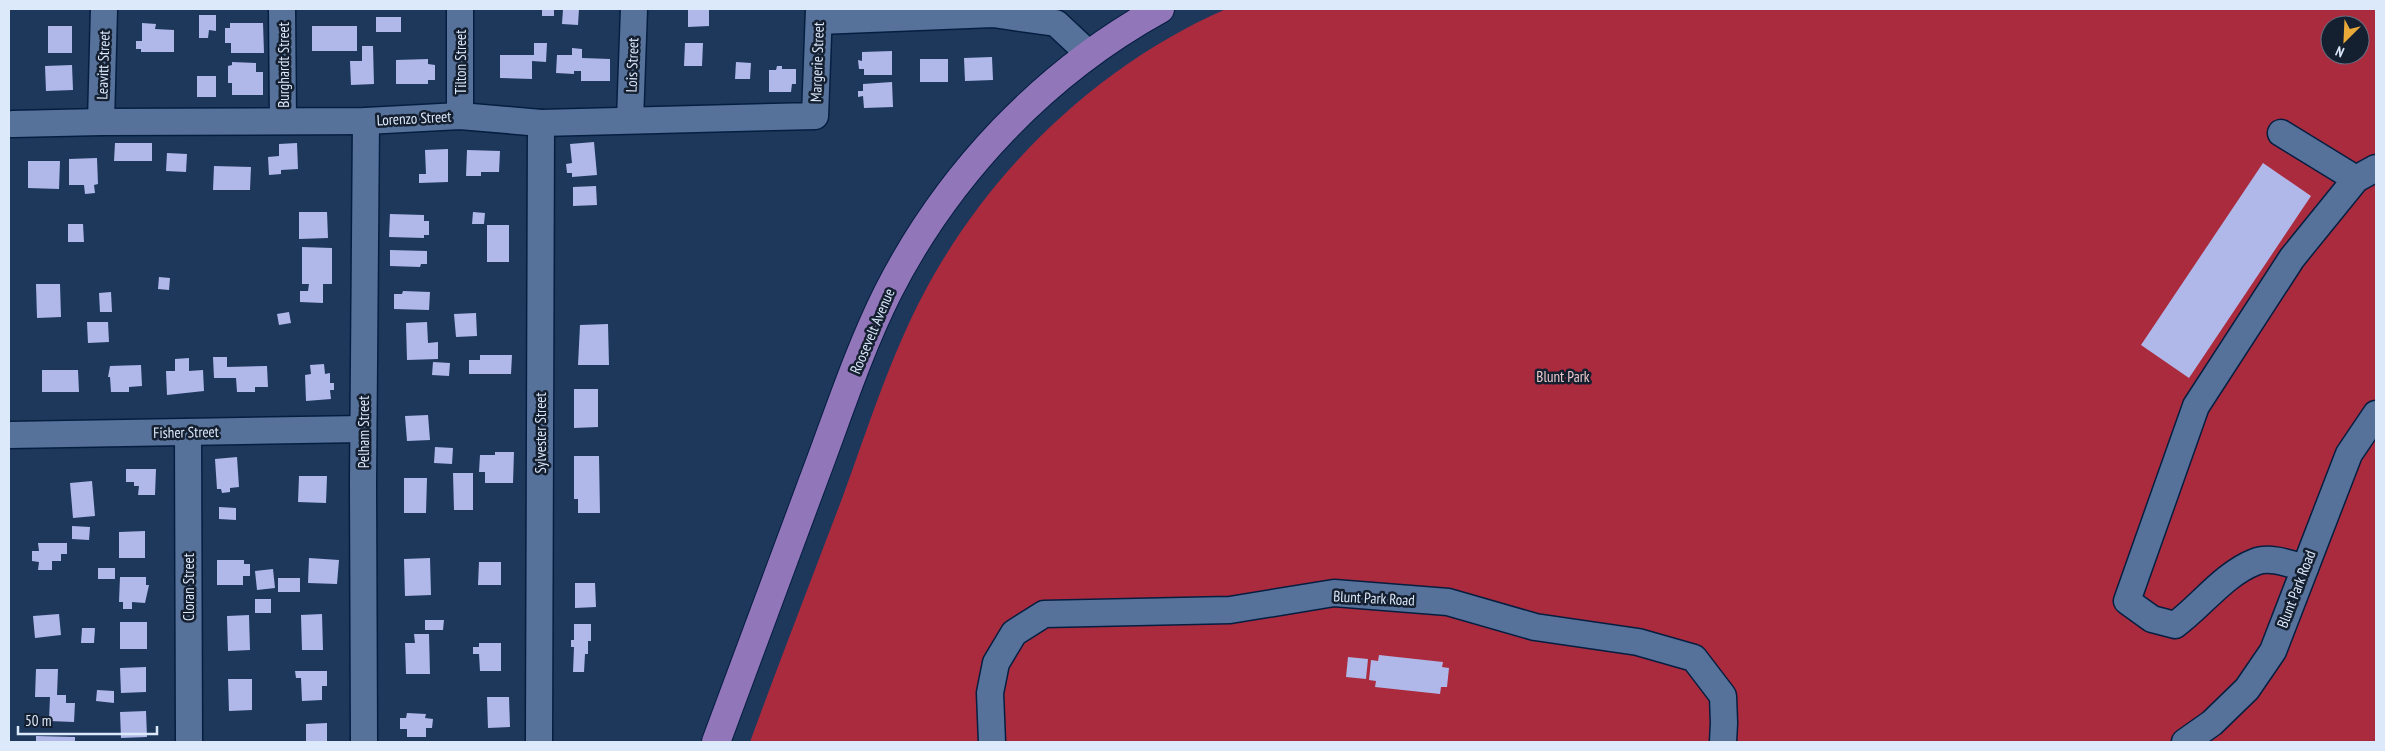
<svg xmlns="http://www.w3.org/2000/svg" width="2385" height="751" font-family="'PT Sans Narrow',sans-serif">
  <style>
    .green { fill: #aa2b3e; fill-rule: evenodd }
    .building { fill: #b0b8ea }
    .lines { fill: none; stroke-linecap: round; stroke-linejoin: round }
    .minor-casing { stroke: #051e40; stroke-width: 29 }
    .major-casing { stroke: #051e40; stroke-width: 30 }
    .minor { stroke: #56729b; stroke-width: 26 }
    .major { stroke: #9276ba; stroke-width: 28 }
    .labels { text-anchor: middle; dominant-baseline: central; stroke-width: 5; stroke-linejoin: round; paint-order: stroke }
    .street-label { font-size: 15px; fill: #dce9fb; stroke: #141f30 }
    .park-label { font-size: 15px; fill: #ebc8c9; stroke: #141f30 }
  </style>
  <rect width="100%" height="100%" fill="#1e385c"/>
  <path class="green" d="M 1226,9 L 2376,9 L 2376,742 L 750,742 C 780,660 812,578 843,496 C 868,428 890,357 924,293 C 989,170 1098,65 1226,9 ZM 2330,25 L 2360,25 L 2360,55 L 2330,55 Z"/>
  <g class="building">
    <rect x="542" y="9" width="12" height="7"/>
    <path d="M 563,9 L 579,9 L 578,25 L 562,24 Z"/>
    <path d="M 688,9 L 709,9 L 709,26 L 688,27 Z"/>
    <path d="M 199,15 L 216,15 L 216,31 L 209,30 L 208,38 L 199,38 Z"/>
    <rect x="376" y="17" width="25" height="15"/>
    <path d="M 142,23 L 156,24 L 155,29 L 174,30 L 174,52 L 141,52 L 141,49 L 136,49 L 136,41 L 142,41 Z"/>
    <path d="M 230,23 L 263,23 L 264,53 L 231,53 L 231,43 L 225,43 L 225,28 L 230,28 Z"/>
    <rect x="48" y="26" width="24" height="27"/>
    <rect x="312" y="26" width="45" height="25"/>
    <path d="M 534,43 L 547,43 L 546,62 L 532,61 L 532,79 L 500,78 L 500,55 L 534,55 Z"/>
    <path d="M 685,43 L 703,43 L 702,66 L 684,66 Z"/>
    <path d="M 362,46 L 373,46 L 374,84 L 351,85 L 350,61 L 362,61 Z"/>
    <path d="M 572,48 L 582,49 L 582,58 L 610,59 L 610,81 L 581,81 L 581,71 L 574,71 L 574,74 L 556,73 L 557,55 L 572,55 Z"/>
    <path d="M 892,51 L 892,75 L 864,75 L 864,69 L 859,69 L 858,60 L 862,61 L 862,52 Z"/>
    <path d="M 992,57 L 993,80 L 965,81 L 964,58 Z"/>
    <path d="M 428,59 L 428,64 L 435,65 L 435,80 L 428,80 L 428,84 L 396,84 L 396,60 Z"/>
    <rect x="920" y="59" width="28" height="23"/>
    <path d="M 232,62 L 256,63 L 256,72 L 263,72 L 263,95 L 232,95 L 232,83 L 228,83 L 228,66 L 232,65 Z"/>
    <path d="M 736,62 L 751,63 L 750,79 L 735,79 Z"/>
    <path d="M 72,65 L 73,90 L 46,91 L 45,66 Z"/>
    <path d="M 777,66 L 782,66 L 782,69 L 796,69 L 796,84 L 792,84 L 791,92 L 769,92 L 769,70 L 776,70 Z"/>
    <rect x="197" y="76" width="19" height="21"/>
    <path d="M 892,82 L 893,107 L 864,108 L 863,96 L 858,97 L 858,91 L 863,91 L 863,84 Z"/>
    <path d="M 594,142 L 597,175 L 572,177 L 572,173 L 567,173 L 566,164 L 572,163 L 570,144 Z"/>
    <path d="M 115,143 L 152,143 L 152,161 L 114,161 Z"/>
    <path d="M 297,143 L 298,169 L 281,170 L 281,174 L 269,175 L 268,157 L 279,156 L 279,144 Z"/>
    <path d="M 448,149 L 448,182 L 419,183 L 419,174 L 426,174 L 425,150 Z"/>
    <path d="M 467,150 L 500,151 L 499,172 L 481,172 L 481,176 L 466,176 Z"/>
    <path d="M 167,153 L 187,154 L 186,172 L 166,171 Z"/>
    <path d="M 97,158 L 98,184 L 94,185 L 95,193 L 85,194 L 84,185 L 69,185 L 69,159 Z"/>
    <path d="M 28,161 L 60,161 L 59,189 L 28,188 Z"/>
    <path d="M 2263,163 L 2311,196 L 2189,378 L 2141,345 Z"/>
    <path d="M 214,166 L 251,167 L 250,190 L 213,190 Z"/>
    <path d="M 596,186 L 597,205 L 573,206 L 573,187 Z"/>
    <path d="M 299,212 L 327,212 L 328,238 L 299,239 Z"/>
    <path d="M 473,212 L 485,213 L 484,224 L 472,224 Z"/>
    <path d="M 390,214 L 424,215 L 424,221 L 429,221 L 429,235 L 424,235 L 424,238 L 389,237 Z"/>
    <path d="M 68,224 L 83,224 L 84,242 L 68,242 Z"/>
    <rect x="487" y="225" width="22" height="37"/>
    <path d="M 302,247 L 332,248 L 332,284 L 323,284 L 323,303 L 300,302 L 300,291 L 308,291 L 309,284 L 302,284 Z"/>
    <path d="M 390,250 L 427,251 L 427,264 L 421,264 L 420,267 L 390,266 Z"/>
    <path d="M 159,277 L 170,278 L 169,290 L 158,289 Z"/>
    <path d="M 36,284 L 60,284 L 61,317 L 37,318 Z"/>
    <path d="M 403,291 L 430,292 L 429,310 L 394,309 L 394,294 L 402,294 Z"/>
    <path d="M 111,292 L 112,312 L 100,312 L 99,293 Z"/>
    <path d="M 289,312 L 291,323 L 279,325 L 277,314 Z"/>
    <path d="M 476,313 L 477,336 L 456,337 L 454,314 Z"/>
    <path d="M 87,322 L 108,322 L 109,342 L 88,343 Z"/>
    <path d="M 427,322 L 428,343 L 438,342 L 438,359 L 407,360 L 406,323 Z"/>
    <path d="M 608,324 L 609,365 L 578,365 L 580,325 Z"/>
    <path d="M 480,355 L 512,355 L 511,374 L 469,374 L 469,360 L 480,360 Z"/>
    <path d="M 213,357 L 227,357 L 227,367 L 267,366 L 268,387 L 255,387 L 255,392 L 237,392 L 236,378 L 214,378 Z"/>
    <path d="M 189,358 L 189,371 L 203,370 L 204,391 L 167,395 L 166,371 L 175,371 L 175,359 Z"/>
    <path d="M 433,362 L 450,363 L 449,376 L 432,375 Z"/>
    <path d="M 324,364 L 325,374 L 330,373 L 330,383 L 334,383 L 334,390 L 330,390 L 331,399 L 306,401 L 305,375 L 311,374 L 310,365 Z"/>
    <path d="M 141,365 L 142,386 L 129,387 L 129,392 L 111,392 L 110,377 L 108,377 L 110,366 Z"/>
    <path d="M 42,370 L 78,370 L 79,392 L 42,392 Z"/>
    <path d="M 574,389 L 598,389 L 598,427 L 574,428 Z"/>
    <path d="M 428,415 L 430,440 L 407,441 L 405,416 Z"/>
    <path d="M 435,447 L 453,448 L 452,464 L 434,463 Z"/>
    <path d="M 495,452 L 514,452 L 513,483 L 485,483 L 485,472 L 479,472 L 480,455 L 495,455 Z"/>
    <path d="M 574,456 L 599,456 L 600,513 L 578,513 L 578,499 L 574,499 Z"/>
    <path d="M 237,457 L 239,487 L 230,488 L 230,492 L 222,493 L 221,489 L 217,489 L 215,459 Z"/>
    <path d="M 126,469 L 156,469 L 155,495 L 138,495 L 139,486 L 134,486 L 134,482 L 126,482 Z"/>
    <path d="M 453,473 L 473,473 L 473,510 L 454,510 Z"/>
    <path d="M 299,476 L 327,476 L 326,503 L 298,502 Z"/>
    <path d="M 404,478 L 427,478 L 426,513 L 404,513 Z"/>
    <path d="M 92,481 L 95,516 L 73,518 L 70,483 Z"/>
    <path d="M 219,507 L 236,508 L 236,520 L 219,519 Z"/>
    <path d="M 72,526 L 90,527 L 89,540 L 72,539 Z"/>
    <path d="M 145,531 L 145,558 L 119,558 L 119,532 Z"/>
    <path d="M 38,543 L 67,543 L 67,554 L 61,554 L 61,561 L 52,561 L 52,570 L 38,570 L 39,562 L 32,561 L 32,551 L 39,551 Z"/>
    <path d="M 309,558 L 339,560 L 337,584 L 308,583 Z"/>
    <path d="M 430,558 L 431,595 L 405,596 L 404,559 Z"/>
    <path d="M 217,560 L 244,560 L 244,564 L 250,564 L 250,576 L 243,576 L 243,585 L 217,585 Z"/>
    <path d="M 479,562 L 501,562 L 501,585 L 478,585 Z"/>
    <rect x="98" y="568" width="17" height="11"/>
    <path d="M 273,569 L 275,588 L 257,590 L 255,571 Z"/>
    <path d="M 120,577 L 146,577 L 146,585 L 149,585 L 145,603 L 132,602 L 132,609 L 123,609 L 123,602 L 119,602 Z"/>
    <rect x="278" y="578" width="22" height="14"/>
    <path d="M 575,583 L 595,583 L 596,607 L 575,608 Z"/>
    <rect x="255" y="599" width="16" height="14"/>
    <path d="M 59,614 L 61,635 L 35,638 L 33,616 Z"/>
    <path d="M 322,614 L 323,650 L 302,650 L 301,615 Z"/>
    <path d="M 249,615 L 250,650 L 228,651 L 227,616 Z"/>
    <path d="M 425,620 L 444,620 L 443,630 L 425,630 Z"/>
    <rect x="120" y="622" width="27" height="27"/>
    <path d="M 574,624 L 591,624 L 591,641 L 588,641 L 588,654 L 585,654 L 584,672 L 573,672 L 574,647 L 571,647 L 571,640 L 574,640 Z"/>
    <path d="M 82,628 L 95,628 L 94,643 L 81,643 Z"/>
    <path d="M 414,634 L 429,634 L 430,674 L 406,674 L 405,643 L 415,643 Z"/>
    <path d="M 479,643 L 501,643 L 501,671 L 480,671 L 479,654 L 473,654 L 473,647 L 479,647 Z"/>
    <path d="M 1379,655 L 1443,662 L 1442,667 L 1449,668 L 1447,687 L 1441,687 L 1440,694 L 1375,687 L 1376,681 L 1369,680 L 1371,660 L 1378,661 Z"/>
    <path d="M 1348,657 L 1368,659 L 1366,679 L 1346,677 Z"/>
    <path d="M 146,667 L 146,692 L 121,693 L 120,668 Z"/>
    <path d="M 36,669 L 58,669 L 57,695 L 66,695 L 66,703 L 75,703 L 74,722 L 49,721 L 50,697 L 35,697 Z"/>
    <path d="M 295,671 L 327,671 L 327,686 L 322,686 L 322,700 L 302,701 L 301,678 L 296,678 Z"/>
    <path d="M 228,679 L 252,679 L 252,710 L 229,711 Z"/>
    <path d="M 97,690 L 114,691 L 114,703 L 96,701 Z"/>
    <path d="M 487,697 L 509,697 L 510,727 L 488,728 Z"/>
    <path d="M 146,711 L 147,737 L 121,738 L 120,712 Z"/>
    <path d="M 407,713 L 426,714 L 425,718 L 433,719 L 432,728 L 426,728 L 426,737 L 407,737 L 407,729 L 400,729 L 400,718 L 406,718 Z"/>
    <path d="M 327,723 L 327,742 L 306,742 L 306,724 Z"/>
    <path d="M 36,736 L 75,737 L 75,742 L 36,742 Z"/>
  </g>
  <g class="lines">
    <defs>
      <g id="minor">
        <path d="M 282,9 L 283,121"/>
        <path d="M 460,9 L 460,116"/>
        <path d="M 819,21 L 993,14 L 1056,23 L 1089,54"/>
        <path d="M 630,120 L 634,9"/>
        <path d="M 101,122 L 104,9"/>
        <path d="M 13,124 L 101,122 L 366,121 L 460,116 L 541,123 L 815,116 L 819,9"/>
        <path d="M 2281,133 L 2356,179"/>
        <path d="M 188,432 L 189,742"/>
        <path d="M 9,435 L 363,429"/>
        <path d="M 2305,568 C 2290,564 2270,556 2255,562 C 2224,574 2201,606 2175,625 L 2152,619 L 2127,601 L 2196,406 L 2292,258 L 2356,179 L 2376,168"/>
        <path d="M 364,742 L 363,483 L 366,121"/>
        <path d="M 539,742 L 541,123"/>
        <path d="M 992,742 L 990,693 L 996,663 L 1014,633 L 1044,614 L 1230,610 L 1334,593 L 1448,602 L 1535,627 L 1638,642 L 1694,658 L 1723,696 L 1724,723 L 1723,742"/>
        <path d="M 2185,742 L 2212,723 L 2247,689 L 2273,651 L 2349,454 L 2376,414"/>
      </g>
      <path id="major" d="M 716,742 C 749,655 781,568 813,481 C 837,418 858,352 888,292 C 948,174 1044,73 1160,9"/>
    </defs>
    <use href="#minor" class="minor-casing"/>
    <use href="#major" class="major-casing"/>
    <use href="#minor" class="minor"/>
    <use href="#major" class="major"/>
  </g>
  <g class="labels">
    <g class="street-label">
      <text transform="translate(460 62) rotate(-90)">Tilton Street</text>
      <text transform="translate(817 62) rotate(-88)">Margerie Street</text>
      <text transform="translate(103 65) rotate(-88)">Leavitt Street</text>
      <text transform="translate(283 65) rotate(-90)">Burghardt Street</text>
      <text transform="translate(632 65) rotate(-88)">Lois Street</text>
      <text transform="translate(414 118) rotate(-3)">Lorenzo Street</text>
      <text transform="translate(872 331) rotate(-67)">Roosevelt Avenue</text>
      <text transform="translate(186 432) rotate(-1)">Fisher Street</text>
      <text transform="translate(363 432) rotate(-90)">Pelham Street</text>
      <text transform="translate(540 433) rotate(-90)">Sylvester Street</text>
      <text transform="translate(188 587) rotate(-90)">Cloran Street</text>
      <text transform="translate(2296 589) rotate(-69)">Blunt Park Road</text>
      <text transform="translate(1374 598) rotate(3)">Blunt Park Road</text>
    </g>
    <g class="park-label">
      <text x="1563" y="376">Blunt Park</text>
    </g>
  </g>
  <rect width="2385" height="751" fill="none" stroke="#dce9fb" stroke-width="20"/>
  <g transform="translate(2345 40) rotate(204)"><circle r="24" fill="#141f30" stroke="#647081"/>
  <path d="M0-4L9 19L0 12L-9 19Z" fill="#eaaa39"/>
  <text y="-8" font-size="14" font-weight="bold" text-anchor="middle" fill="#dce9fb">N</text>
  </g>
  <path d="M18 726v8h139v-8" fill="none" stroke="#dce9fb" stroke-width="2.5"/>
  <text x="25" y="726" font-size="15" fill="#dce9fb" stroke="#141f30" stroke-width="4" paint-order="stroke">50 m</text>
</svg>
